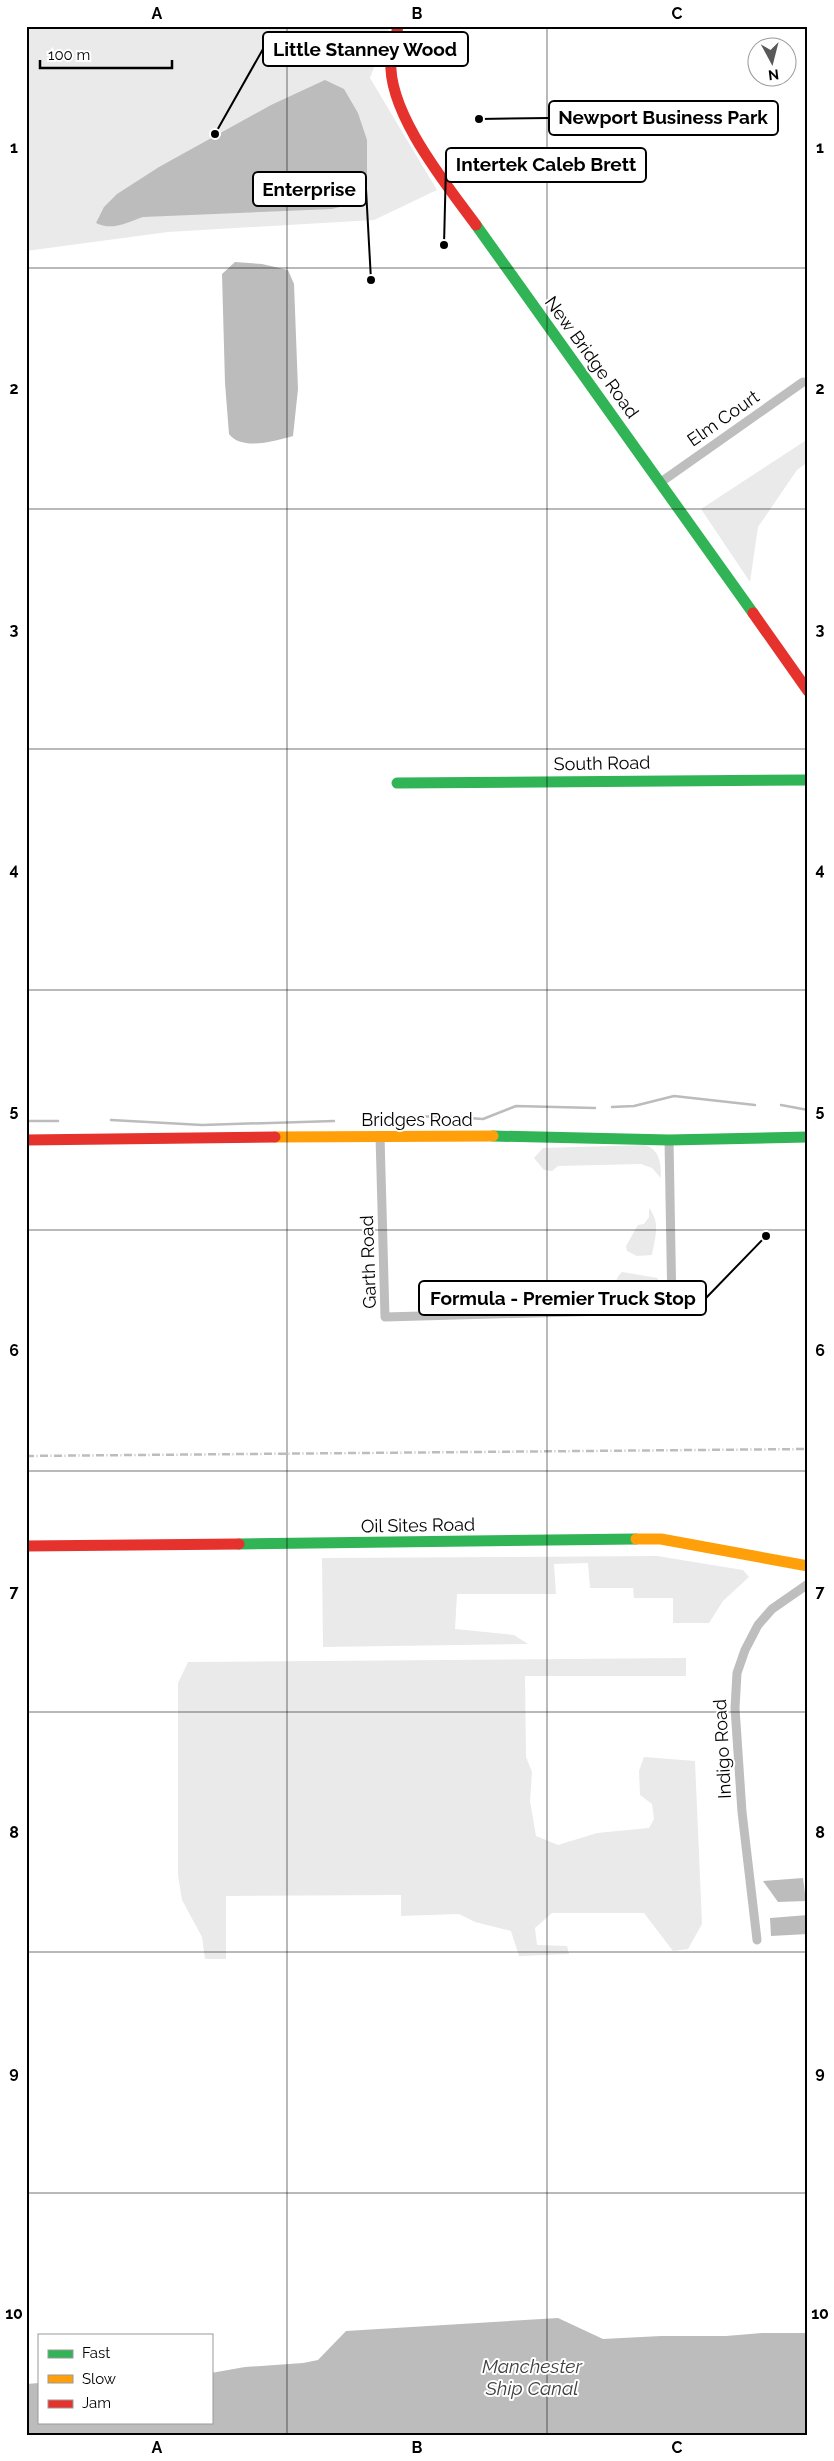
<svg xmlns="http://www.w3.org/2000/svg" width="834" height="2461" font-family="Raleway,sans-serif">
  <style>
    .green { fill: #eaeaea }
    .water { fill: #bcbcbc }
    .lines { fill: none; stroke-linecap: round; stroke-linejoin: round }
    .stream { stroke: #bcbcbc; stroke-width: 2.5 }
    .street { stroke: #bebebe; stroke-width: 9 }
    .fast { stroke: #30b455; stroke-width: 11 }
    .slow { stroke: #ff9f0a; stroke-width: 11 }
    .jam { stroke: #e5322d; stroke-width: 11 }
    .rail { stroke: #bdbdbd; stroke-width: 2.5; stroke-dasharray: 8 2.5 1 2.5; stroke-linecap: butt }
    .grid { fill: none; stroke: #000; stroke-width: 1; stroke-opacity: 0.55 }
    .labels { text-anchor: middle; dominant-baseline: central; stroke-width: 4; stroke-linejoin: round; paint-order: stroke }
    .street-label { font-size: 18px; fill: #000; stroke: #fff }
    .water-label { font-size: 19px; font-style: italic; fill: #404040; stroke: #fff }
    .leader { fill: none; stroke: #000; stroke-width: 2 }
    .callout-dot { fill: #000; stroke: #fff; stroke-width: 2 }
    .callout { fill: #fff; stroke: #000; stroke-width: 2 }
    .callout-label { font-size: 19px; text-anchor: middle; font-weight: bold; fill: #000 }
    .neatline { fill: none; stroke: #000; stroke-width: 2 }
    .grid-label { font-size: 16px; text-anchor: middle; font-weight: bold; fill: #000 }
  </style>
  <rect width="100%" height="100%" fill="#fff"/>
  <g class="green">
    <path d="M 26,26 L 390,26 L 370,78 L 437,190 L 374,220 L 168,232 L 26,251 Z"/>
    <path d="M 808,439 L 808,462 L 797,470 L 758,527 L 750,582 L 701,509 Z"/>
    <path d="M 644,1145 C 660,1149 661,1163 661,1178 L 652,1168 L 641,1164 L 558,1166 L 552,1171 L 544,1170 L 534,1158 L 543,1148 Z"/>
    <path d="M 649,1208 C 661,1223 655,1238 652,1255 L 637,1256 L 627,1251 L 626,1246 L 638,1225 L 644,1224 L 649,1217 Z"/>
    <path d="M 622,1272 L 658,1278 L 655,1290 L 643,1299 L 619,1302 C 613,1294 614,1278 622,1272 Z"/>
    <path d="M 657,1556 L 743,1570 L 749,1577 L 723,1601 L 709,1623 L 673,1623 L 673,1598 L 634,1598 L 633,1588 L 590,1588 L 588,1563 L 554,1564 L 556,1594 L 457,1594 L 455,1629 L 514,1635 L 528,1644 L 323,1647 L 322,1558 Z"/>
    <path d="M 686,1658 L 686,1676 L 525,1676 L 526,1757 L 532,1772 L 530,1801 L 536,1836 L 558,1845 L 597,1833 L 649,1828 L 654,1819 L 652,1804 L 640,1795 L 639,1771 L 644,1757 L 695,1761 L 702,1924 L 688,1949 L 673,1951 L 644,1913 L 552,1913 L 535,1928 L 537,1945 L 567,1946 L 569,1954 L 519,1956 L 511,1931 L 475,1922 L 459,1914 L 401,1916 L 401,1895 L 226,1896 L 226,1959 L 205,1959 L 202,1937 L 182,1900 L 178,1875 L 178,1683 L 188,1662 Z"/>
  </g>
  <g class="water">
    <path d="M 325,80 L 344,89 L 358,113 L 367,140 L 367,193 L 359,202 L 332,209 L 143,217 C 126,223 112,231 96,223 L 104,207 L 117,194 L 159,167 L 271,105 Z"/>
    <path d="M 235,262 L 262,264 L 288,270 L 294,284 L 298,389 L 293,436 C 275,441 242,451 229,434 L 225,383 L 222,274 Z"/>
    <path d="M 803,1878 L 806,1901 L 778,1902 L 763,1881 Z"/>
    <path d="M 808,1915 L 808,1934 L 771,1936 L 770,1918 Z"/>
    <path d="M 558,2318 L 603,2339 L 661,2336 L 726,2336 L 762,2333 L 808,2333 L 808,2435 L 26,2435 L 26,2384 L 39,2383 L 39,2422 L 211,2422 L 211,2373 L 245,2367 L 303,2363 L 318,2360 L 346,2331 Z"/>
  </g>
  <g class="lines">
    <g class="stream">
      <path d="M 781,1105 L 808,1110"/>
      <path d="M 612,1107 L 634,1106 L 674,1096 L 755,1105"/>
      <path d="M 370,1119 L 438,1116 L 483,1119 L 516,1106 L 595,1108"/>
      <path d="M 111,1120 L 202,1125 L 334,1121"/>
      <path d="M 26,1121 L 58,1121"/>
    </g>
    <g class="street">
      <path d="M 661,482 L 803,382"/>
      <path d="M 380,1136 L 385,1317 L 607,1311"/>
      <path d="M 669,1140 L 672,1309"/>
      <path d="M 619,1311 L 695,1309"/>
      <path d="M 757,1940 L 742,1812 L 735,1708 L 737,1673 L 745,1650 L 758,1625 L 772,1609 L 808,1584"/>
    </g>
    <g class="fast">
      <path d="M 476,225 L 753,613"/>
      <path d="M 397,783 L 808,780"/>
      <path d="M 493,1136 L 669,1140 L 808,1137"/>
      <path d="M 239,1544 L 636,1539"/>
    </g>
    <g class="slow">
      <path d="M 275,1137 L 493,1136"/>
      <path d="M 636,1539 L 661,1539 L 808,1566"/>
    </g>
    <g class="jam">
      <path d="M 398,26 C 396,37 392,49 391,60 C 387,112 446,184 476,225"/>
      <path d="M 753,613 L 808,691"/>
      <path d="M 26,1140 L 275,1137"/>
      <path d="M 26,1546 L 239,1544"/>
    </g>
    <path class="rail" d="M 26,1456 L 808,1449"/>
  </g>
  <path class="grid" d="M 287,26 L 287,2435M 547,26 L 547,2435M 26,268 L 808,268M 26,509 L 808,509M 26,749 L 808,749M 26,990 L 808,990M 26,1230 L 808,1230M 26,1471 L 808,1471M 26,1712 L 808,1712M 26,1952 L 808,1952M 26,2193 L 808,2193"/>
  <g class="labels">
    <g class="street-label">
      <text transform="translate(592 357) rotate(54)">New Bridge Road</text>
      <text transform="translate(723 418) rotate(-35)">Elm Court</text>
      <text transform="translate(602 763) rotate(-1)">South Road</text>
      <text x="417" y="1119">Bridges Road</text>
      <text transform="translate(368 1262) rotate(-92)">Garth Road</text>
      <text transform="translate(418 1525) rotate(-1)">Oil Sites Road</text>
      <text transform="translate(722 1749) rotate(-93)">Indigo Road</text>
    </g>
    <g class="water-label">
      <text x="532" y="2366">Manchester<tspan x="532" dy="22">Ship Canal</tspan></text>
    </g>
  </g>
  <path class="leader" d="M215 134L263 49M479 119L549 118M444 245L446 165M371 280L366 189M766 1236L706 1298"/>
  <g class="callout-dot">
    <circle cx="215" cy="134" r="5"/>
    <circle cx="479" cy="119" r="5"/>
    <circle cx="444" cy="245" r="5"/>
    <circle cx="371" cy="280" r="5"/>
    <circle cx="766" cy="1236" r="5"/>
  </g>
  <g class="callout">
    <rect x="263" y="32" width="205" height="34" rx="5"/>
    <rect x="549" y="101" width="229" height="34" rx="5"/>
    <rect x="446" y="148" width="200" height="34" rx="5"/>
    <rect x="253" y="172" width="113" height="34" rx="5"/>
    <rect x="419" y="1281" width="287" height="34" rx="5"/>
  </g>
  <g class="callout-label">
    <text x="365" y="56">Little Stanney Wood</text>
    <text x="663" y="124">Newport Business Park</text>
    <text x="546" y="171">Intertek Caleb Brett</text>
    <text x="309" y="196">Enterprise</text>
    <text x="563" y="1305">Formula - Premier Truck Stop</text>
  </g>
  <rect width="834" height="2461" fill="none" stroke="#ffffff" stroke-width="55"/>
  <rect x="38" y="2334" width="175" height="90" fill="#ffffff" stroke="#999999"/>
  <rect x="48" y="2350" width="25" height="8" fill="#30b455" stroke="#999999"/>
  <text x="82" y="2358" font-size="15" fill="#000000">Fast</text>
  <rect x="48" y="2375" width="25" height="8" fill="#ff9f0a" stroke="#999999"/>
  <text x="82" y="2384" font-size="15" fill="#000000">Slow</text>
  <rect x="48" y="2400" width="25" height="8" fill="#e5322d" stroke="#999999"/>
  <text x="82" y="2408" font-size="15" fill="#000000">Jam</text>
  <g transform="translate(772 62) rotate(173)"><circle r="24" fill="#ffffff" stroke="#999999"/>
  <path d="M0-4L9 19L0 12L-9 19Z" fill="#595959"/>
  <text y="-8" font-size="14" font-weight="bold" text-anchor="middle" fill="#000000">N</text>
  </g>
  <path d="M40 60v8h132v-8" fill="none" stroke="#000000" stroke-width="2.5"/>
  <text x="48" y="60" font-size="15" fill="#000000" stroke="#ffffff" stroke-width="4" paint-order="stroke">100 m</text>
  <rect x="28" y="28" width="778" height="2406" class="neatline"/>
  <g class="grid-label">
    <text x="157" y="19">A</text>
    <text x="417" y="19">B</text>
    <text x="677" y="19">C</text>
    <text x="14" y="153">1</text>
    <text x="820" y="153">1</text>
    <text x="14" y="394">2</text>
    <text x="820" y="394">2</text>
    <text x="14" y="635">3</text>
    <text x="820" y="635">3</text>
    <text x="14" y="875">4</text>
    <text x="820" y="875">4</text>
    <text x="14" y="1116">5</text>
    <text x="820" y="1116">5</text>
    <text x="14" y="1356">6</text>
    <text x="820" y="1356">6</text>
    <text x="14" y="1597">7</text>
    <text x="820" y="1597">7</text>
    <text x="14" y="1838">8</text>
    <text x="820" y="1838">8</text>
    <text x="14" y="2078">9</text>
    <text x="820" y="2078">9</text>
    <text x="14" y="2319">10</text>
    <text x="820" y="2319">10</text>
    <text x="157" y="2453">A</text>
    <text x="417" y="2453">B</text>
    <text x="677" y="2453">C</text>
  </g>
</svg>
